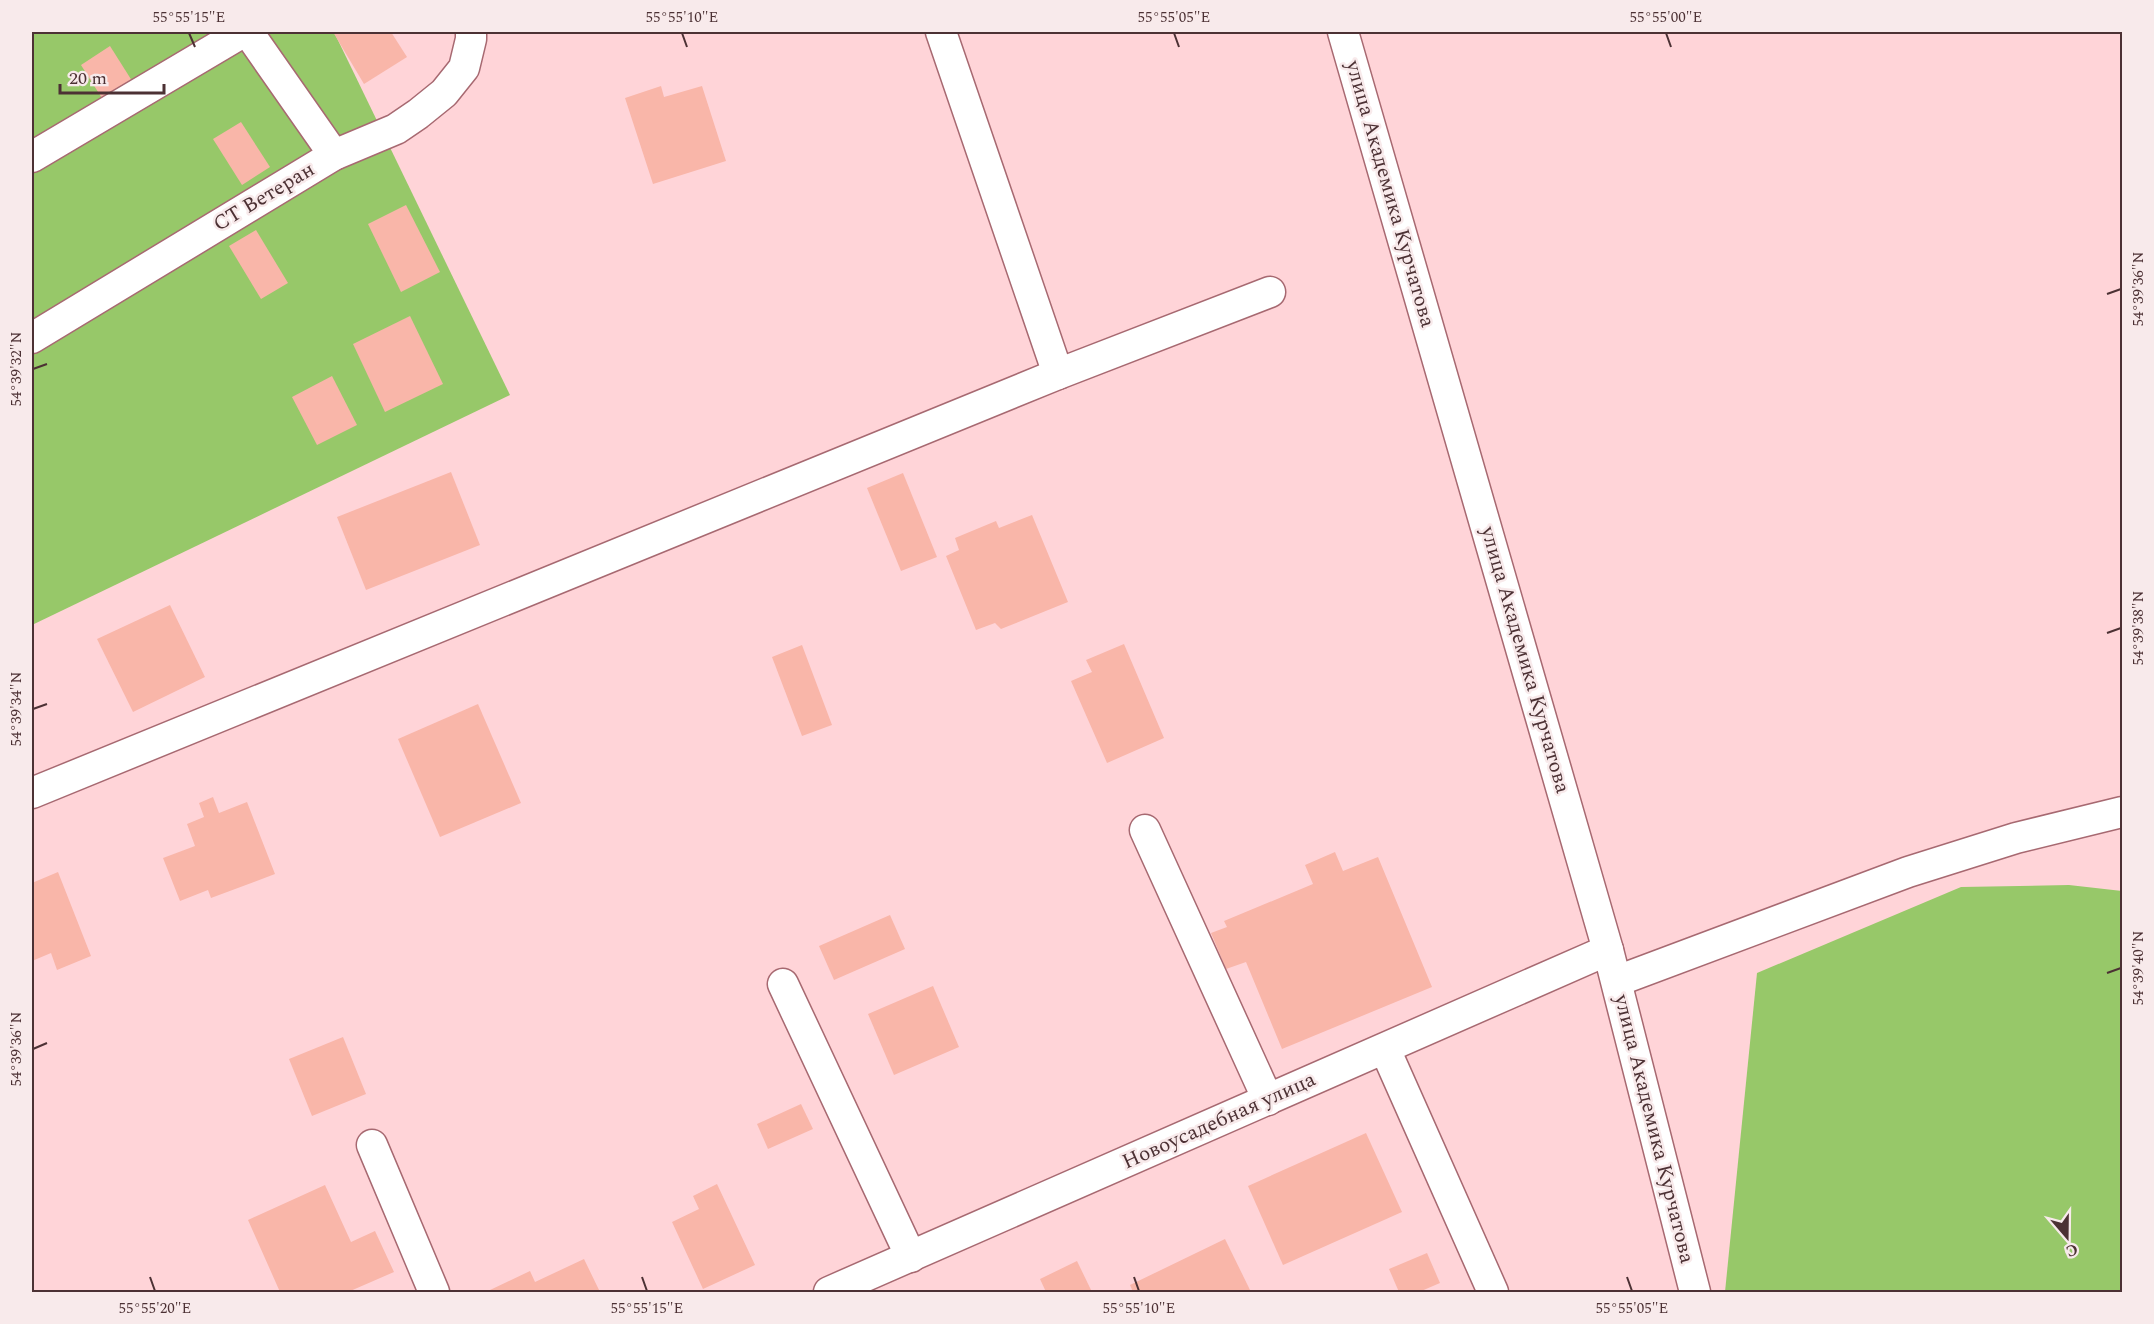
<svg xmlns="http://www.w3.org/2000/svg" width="2154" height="1324" font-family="Spectral,serif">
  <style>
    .green { fill: #97c869 }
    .building { fill: #f9b6a9 }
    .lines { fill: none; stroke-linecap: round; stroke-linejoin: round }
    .street-casing { stroke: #a76971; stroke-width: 33 }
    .street { stroke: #fff; stroke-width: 30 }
    .ticks { fill: none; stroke: #4c3134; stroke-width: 2 }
    .labels { text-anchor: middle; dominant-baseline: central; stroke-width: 5; stroke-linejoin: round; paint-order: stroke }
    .street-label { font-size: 21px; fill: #4c3134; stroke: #f8eaeb }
    .neatline { fill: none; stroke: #4c3134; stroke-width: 2 }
    .ticks-label { font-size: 15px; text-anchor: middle; fill: #4c3134 }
  </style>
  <rect width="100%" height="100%" fill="#ffd4d8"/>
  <g class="green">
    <path d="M 32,32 L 334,32 L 510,395 L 32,625 Z"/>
    <path d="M 2069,885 L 2122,891 L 2122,1292 L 1725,1292 L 1757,973 L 1961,887 Z"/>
  </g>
  <g class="building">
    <path d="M 333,32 L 391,32 L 407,57 L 364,84 Z"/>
    <path d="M 110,46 L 134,84 L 105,103 L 81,65 Z"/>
    <path d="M 661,86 L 664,97 L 702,86 L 726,161 L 653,184 L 625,98 Z"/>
    <path d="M 241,122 L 270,167 L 242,185 L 213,139 Z"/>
    <path d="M 406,205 L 440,272 L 401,292 L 368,224 Z"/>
    <path d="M 256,230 L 288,283 L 261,299 L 229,246 Z"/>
    <path d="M 410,316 L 443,384 L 385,412 L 353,344 Z"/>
    <path d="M 332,376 L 357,425 L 317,445 L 292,397 Z"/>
    <path d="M 451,472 L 480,545 L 366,590 L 337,517 Z"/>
    <path d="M 903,473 L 937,557 L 901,571 L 867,488 Z"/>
    <path d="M 1032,515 L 1068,602 L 1001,629 L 995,623 L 976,630 L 946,556 L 959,550 L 955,538 L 996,521 L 999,528 Z"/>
    <path d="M 170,605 L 205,677 L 133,712 L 97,639 Z"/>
    <path d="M 1124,644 L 1164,738 L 1107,763 L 1071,681 L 1092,672 L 1086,660 Z"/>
    <path d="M 802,645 L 832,725 L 802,736 L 772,657 Z"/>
    <path d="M 478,704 L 521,803 L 440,837 L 398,739 Z"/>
    <path d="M 213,797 L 219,813 L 247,802 L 275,874 L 211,898 L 208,890 L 180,901 L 163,858 L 195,846 L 187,824 L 204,817 L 199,803 Z"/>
    <path d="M 1335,852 L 1343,871 L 1378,857 L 1432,987 L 1282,1049 L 1246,962 L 1226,969 L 1211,933 L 1227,927 L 1224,921 L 1313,884 L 1305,865 Z"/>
    <path d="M 58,872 L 91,956 L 57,970 L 51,953 L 32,961 L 32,883 Z"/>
    <path d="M 890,915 L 905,949 L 834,980 L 819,946 Z"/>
    <path d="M 933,986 L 959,1047 L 894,1075 L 868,1014 Z"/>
    <path d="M 343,1037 L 366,1094 L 312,1116 L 289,1059 Z"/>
    <path d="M 801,1104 L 813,1129 L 768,1149 L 757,1124 Z"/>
    <path d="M 1366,1133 L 1402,1212 L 1283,1265 L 1248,1186 Z"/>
    <path d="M 717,1184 L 755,1265 L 703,1289 L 672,1222 L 699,1209 L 693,1196 Z"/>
    <path d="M 325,1185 L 351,1242 L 375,1231 L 394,1272 L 348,1292 L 280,1292 L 248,1220 Z"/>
    <path d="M 1225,1239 L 1251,1292 L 1133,1292 L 1130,1285 Z"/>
    <path d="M 1427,1253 L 1440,1283 L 1419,1292 L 1399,1292 L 1389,1269 Z"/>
    <path d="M 584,1259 L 600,1292 L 491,1292 L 490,1290 L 530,1271 L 535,1282 Z"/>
    <path d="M 1077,1261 L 1092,1292 L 1046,1292 L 1040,1279 Z"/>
  </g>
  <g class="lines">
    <defs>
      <g id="street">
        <path d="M 248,32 L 334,155"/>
        <path d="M 941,32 L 1058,374"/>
        <path d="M 1343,32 L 1608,950 L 1695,1292"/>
        <path d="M 32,157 L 243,32"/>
        <path d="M 32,338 L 334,155 L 396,129 L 418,114 L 444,93 L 464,68 L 471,39 L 471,32"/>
        <path d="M 32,793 L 1058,374 L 1270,292"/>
        <path d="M 1145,830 L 1268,1100"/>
        <path d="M 1617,981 L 1908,872 L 2016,838 L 2122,812"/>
        <path d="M 783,984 L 911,1257"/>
        <path d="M 1385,1049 L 1493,1292"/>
        <path d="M 372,1145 L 434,1292"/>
        <path d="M 829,1292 L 1608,950"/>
      </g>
    </defs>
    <use href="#street" class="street-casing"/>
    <use href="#street" class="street"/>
  </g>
  <path class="ticks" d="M 189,33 L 195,47M 682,33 L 687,47M 1174,33 L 1179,47M 1666,33 L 1671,47M 2107,294 L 2121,289M 33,369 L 47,364M 2107,633 L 2121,628M 33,709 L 47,704M 2107,973 L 2121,968M 33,1049 L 47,1043M 150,1277 L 155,1291M 642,1277 L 647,1291M 1134,1277 L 1139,1291M 1627,1277 L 1632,1291"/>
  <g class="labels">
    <g class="street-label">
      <text transform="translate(1390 194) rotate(74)">улица Академика Курчатова</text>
      <text transform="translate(264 197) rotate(-31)">СТ Ветеран</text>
      <text transform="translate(1525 660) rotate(74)">улица Академика Курчатова</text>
      <text transform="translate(1219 1121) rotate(-24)">Новоусадебная улица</text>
      <text transform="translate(1654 1129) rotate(76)">улица Академика Курчатова</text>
    </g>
  </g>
  <rect width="2154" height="1324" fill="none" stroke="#f8eaeb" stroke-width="66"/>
  <g transform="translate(2067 1237) rotate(160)" stroke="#f8eaeb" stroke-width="4.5" paint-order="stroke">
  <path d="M0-4.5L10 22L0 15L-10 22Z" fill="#4c3134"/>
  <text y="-9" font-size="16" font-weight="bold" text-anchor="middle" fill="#4c3134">С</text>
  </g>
  <path d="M60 84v9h104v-9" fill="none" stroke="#4c3134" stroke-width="3"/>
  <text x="69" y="84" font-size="18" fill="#4c3134" stroke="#f8eaeb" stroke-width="4.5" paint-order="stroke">20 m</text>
  <rect x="33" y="33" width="2088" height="1258" class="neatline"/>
  <g class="ticks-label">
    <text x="189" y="22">55°55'15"E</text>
    <text x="682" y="22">55°55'10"E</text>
    <text x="1174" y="22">55°55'05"E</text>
    <text x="1666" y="22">55°55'00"E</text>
    <text transform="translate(2138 289) rotate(-90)" y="5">54°39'36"N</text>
    <text transform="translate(16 369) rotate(-90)" y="5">54°39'32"N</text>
    <text transform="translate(2138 628) rotate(-90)" y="5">54°39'38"N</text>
    <text transform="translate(16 709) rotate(-90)" y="5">54°39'34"N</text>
    <text transform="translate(2138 968) rotate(-90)" y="5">54°39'40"N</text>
    <text transform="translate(16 1049) rotate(-90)" y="5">54°39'36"N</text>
    <text x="155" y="1313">55°55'20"E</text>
    <text x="647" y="1313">55°55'15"E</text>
    <text x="1139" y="1313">55°55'10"E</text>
    <text x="1632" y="1313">55°55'05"E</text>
  </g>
</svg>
